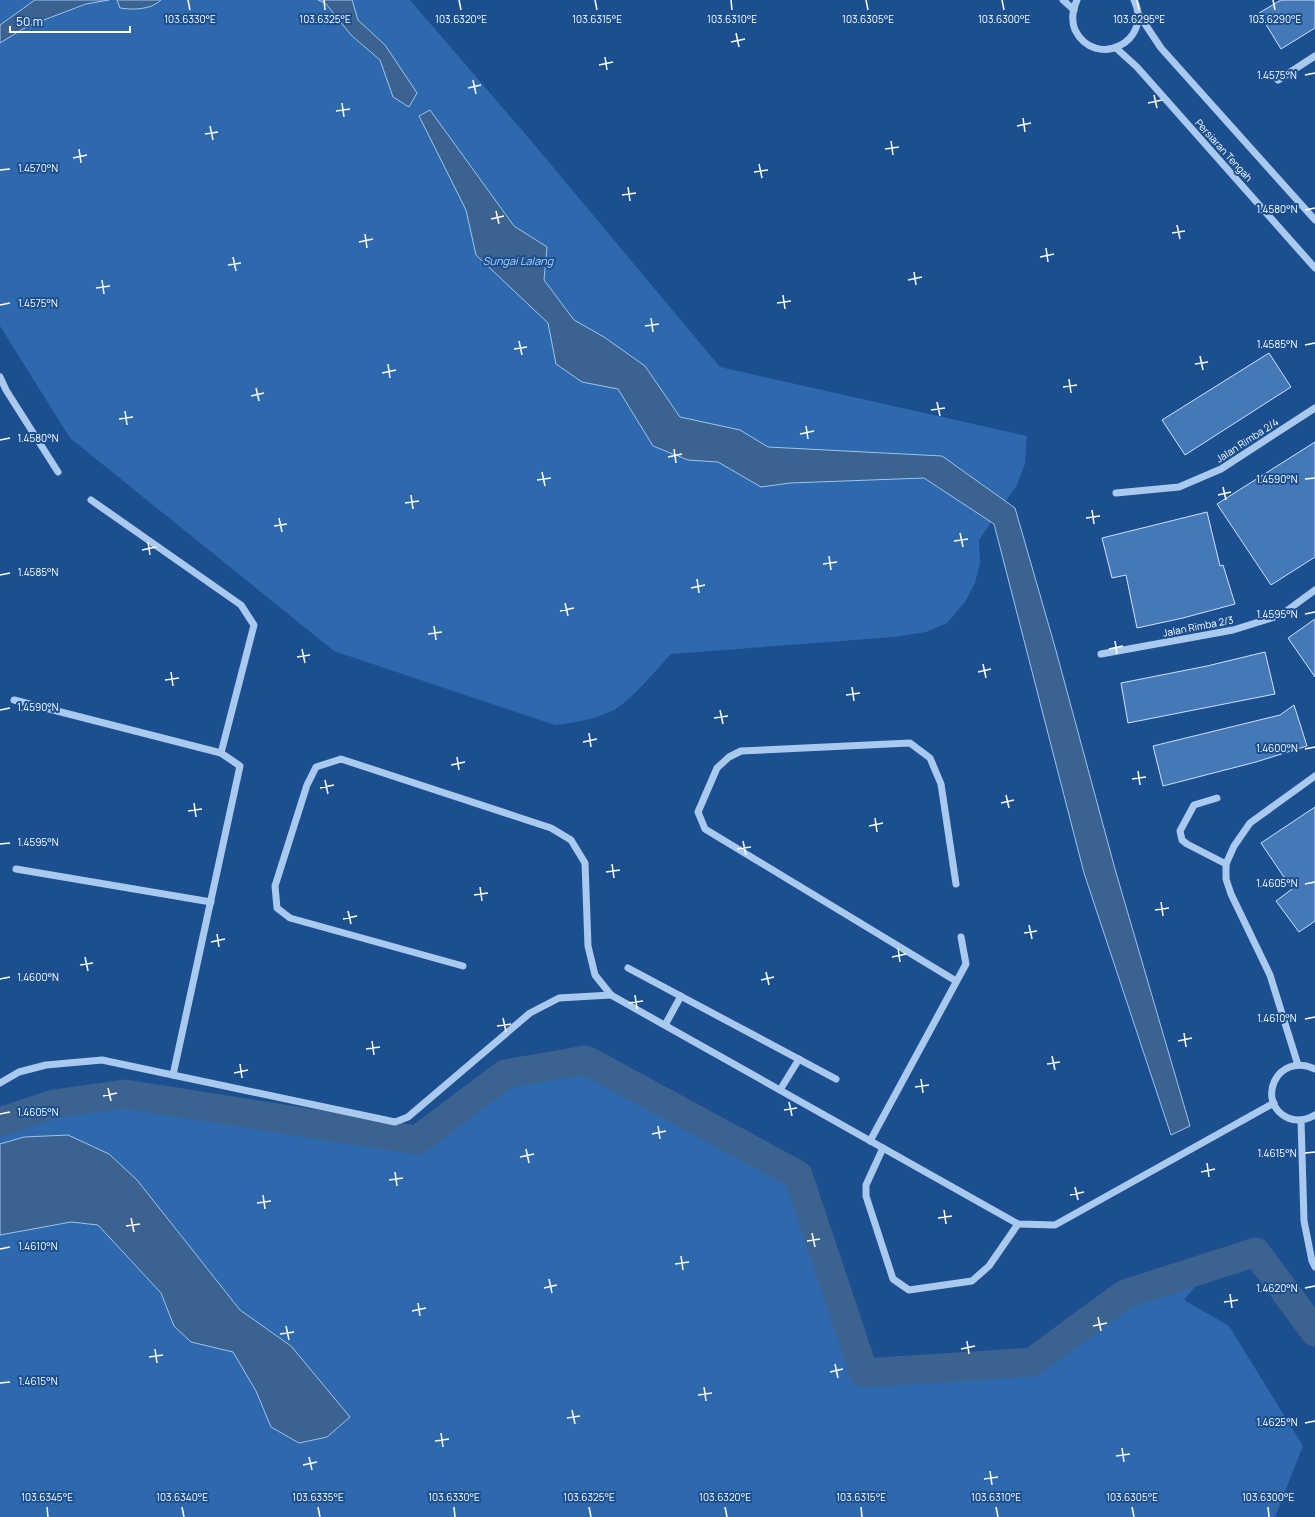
<svg xmlns="http://www.w3.org/2000/svg" width="1315" height="1517" font-family="Manrope,sans-serif">
  <style>
    .green { fill: #2e69ad }
    .water { fill: #3c6290; stroke: #9cc4f0 }
    .lines { fill: none; stroke-linecap: round; stroke-linejoin: round }
    .river { stroke: #3c6290; stroke-width: 29 }
    .building { fill: #4478b7; stroke: #cfe3fa }
    .minor { stroke: #a9c9ee; stroke-width: 7 }
    .ticks { fill: none; stroke: #fff; stroke-width: 1.5 }
    .labels { text-anchor: middle; dominant-baseline: central; stroke-width: 4; stroke-linejoin: round; paint-order: stroke }
    .street-label { font-size: 10px; fill: #fff; stroke: #1b4f8f }
    .water-label { font-size: 11px; font-style: italic; fill: #b5d3f5; stroke: #1b4f8f }
    .ticks-label { font-size: 10px; text-anchor: middle; fill: #fff; stroke: #1b4f8f; stroke-width: 4; stroke-linejoin: round; paint-order: stroke }
  </style>
  <rect width="100%" height="100%" fill="#1b4f8f"/>
  <g class="green">
    <path d="M 0,0 L 410,0 L 527,136 L 720,367 L 1027,436 L 1025,464 L 1017,485 L 979,540 L 980,563 L 975,583 L 965,602 L 947,623 L 926,632 L 894,637 L 671,654 C 657,669 629,703 612,711 C 595,719 574,723 555,725 L 334,651 L 70,438 L 0,326 Z"/>
    <path d="M 586,1060 L 798,1175 L 864,1373 L 1032,1362 L 1125,1294 L 1212,1266 L 1184,1300 L 1229,1326 L 1303,1446 L 1275,1517 L 0,1517 L 0,1235 L 71,1222 L 98,1225 L 161,1293 L 174,1326 L 192,1342 L 233,1352 L 256,1391 L 271,1427 L 291,1346 L 240,1310 L 137,1180 L 109,1154 L 24,1137 L 0,1144 L 0,1122 L 54,1104 L 125,1094 L 417,1140 L 505,1074 Z"/>
  </g>
  <g class="water">
    <path d="M 35,0 L 109,0 L 86,4 L 28,26 L 0,43 L 0,25 Z"/>
    <path d="M 117,0 L 161,0 C 151,10 132,10 120,8 Z"/>
    <path d="M 318,0 L 352,0 L 358,20 L 385,45 L 417,93 L 409,107 L 393,97 L 380,60 L 351,35 L 326,4 Z"/>
    <path d="M 430,110 L 514,226 L 547,247 L 544,280 L 574,320 L 604,337 L 645,366 L 680,417 L 740,430 L 768,447 L 942,456 L 1015,508 L 1055,647 L 1115,869 L 1190,1126 L 1171,1135 L 1084,873 L 994,524 L 924,478 L 790,483 L 761,487 L 718,462 L 688,460 L 653,446 L 618,389 L 582,382 L 556,364 L 548,323 L 476,255 L 466,210 L 419,116 Z"/>
    <path d="M 68,1135 L 109,1154 L 137,1180 L 240,1310 L 291,1346 L 350,1417 L 327,1437 L 299,1443 L 271,1427 L 256,1391 L 233,1352 L 191,1342 L 174,1326 L 161,1293 L 98,1225 L 71,1222 L 0,1235 L 0,1144 L 24,1137 Z"/>
  </g>
  <g class="lines">
    <path class="river" d="M 0,1122 L 54,1104 L 125,1094 L 417,1140 L 505,1074 L 586,1060 L 798,1175 L 864,1373 L 1032,1362 L 1125,1294 L 1256,1252 L 1315,1332"/>
  </g>
  <g class="building">
    <path d="M 1281,0 L 1315,0 L 1315,28 L 1281,49 L 1259,13 Z"/>
    <path d="M 1269,353 L 1291,387 L 1185,455 L 1162,420 Z"/>
    <path d="M 1315,442 L 1315,557 L 1271,585 L 1217,504 Z"/>
    <path d="M 1207,512 L 1220,566 L 1223,565 L 1235,604 L 1183,618 L 1137,628 L 1126,575 L 1112,578 L 1102,538 Z"/>
    <path d="M 1315,619 L 1315,677 L 1288,638 Z"/>
    <path d="M 1265,652 L 1275,694 L 1128,723 L 1121,683 L 1207,666 Z"/>
    <path d="M 1294,705 L 1307,746 L 1256,762 L 1163,786 L 1153,746 L 1280,715 Z"/>
    <path d="M 1315,807 L 1315,921 L 1299,932 L 1276,901 L 1292,889 L 1261,843 Z"/>
  </g>
  <g class="lines">
    <g class="minor">
      <path d="M 1063,0 L 1074,10"/>
      <path d="M 1077,0 C 1073,9 1071,20 1075,30 C 1095,70 1154,42 1134,0"/>
      <path d="M 1139,15 L 1161,48 L 1315,220"/>
      <path d="M 1116,48 L 1137,67 L 1315,268"/>
      <path d="M 1278,80 L 1315,56"/>
      <path d="M 0,377 L 6,390 L 58,472"/>
      <path d="M 1116,493 L 1179,487 L 1221,469 L 1315,408"/>
      <path d="M 91,500 L 241,605 L 254,625 L 221,753"/>
      <path d="M 1101,654 L 1233,630 L 1281,615 L 1315,590"/>
      <path d="M 14,700 L 221,753 L 240,766 L 173,1075"/>
      <path d="M 1217,798 L 1194,805 L 1180,831 L 1182,840 L 1187,844 L 1226,864"/>
      <path d="M 16,869 L 211,902"/>
      <path d="M 956,884 L 941,784 L 930,758 L 910,743 L 741,751 L 729,757 L 717,768 L 698,812 L 705,829 L 956,981"/>
      <path d="M 463,966 L 290,918 L 277,908 L 275,886 L 307,785 L 316,767 L 341,759 L 551,828 L 571,840 L 585,863 L 588,946 L 595,975 L 611,995 L 1018,1224 L 1055,1225 L 1274,1103"/>
      <path d="M 628,968 L 836,1079"/>
      <path d="M 665,1025 L 681,996"/>
      <path d="M 1298,1065 L 1270,975 L 1231,894 L 1226,879 L 1226,864 L 1234,846 L 1250,823 L 1315,776"/>
      <path d="M 1315,1069 C 1276,1051 1255,1103 1288,1118 C 1297,1122 1306,1120 1315,1115"/>
      <path d="M 0,1083 L 19,1072 L 46,1065 L 102,1060 L 395,1122 L 408,1117 L 530,1013 L 559,998 L 611,995"/>
      <path d="M 780,1090 L 799,1059"/>
      <path d="M 1301,1120 L 1304,1221 L 1312,1261 L 1315,1267"/>
      <path d="M 870,1141 L 966,964 L 961,937"/>
      <path d="M 883,1148 L 866,1185 L 866,1196 L 893,1279 L 909,1290 L 972,1281 L 989,1266 L 1018,1224"/>
    </g>
  </g>
  <path class="ticks" d="M 188,0 L 190,10M 324,0 L 325,10M 459,0 L 461,10M 595,0 L 597,10M 731,0 L 732,10M 866,0 L 868,10M 1002,0 L 1004,10M 1137,0 L 1139,10M 1273,0 L 1275,10M 736,33 L 739,47M 731,42 L 745,39M 605,57 L 607,70M 599,65 L 613,62M 1305,75 L 1315,73M 473,80 L 476,94M 468,88 L 481,85M 1154,95 L 1157,108M 342,103 L 344,117M 1148,103 L 1162,100M 336,111 L 350,109M 1023,118 L 1025,132M 210,126 L 213,140M 1017,126 L 1031,123M 205,134 L 218,132M 891,141 L 893,155M 79,149 L 81,163M 885,149 L 899,147M 73,158 L 87,155M 759,164 L 762,178M 0,170 L 10,169M 754,172 L 768,170M 628,187 L 630,201M 622,195 L 636,193M 1305,210 L 1315,208M 496,211 L 499,224M 491,219 L 504,216M 1177,225 L 1180,239M 1172,233 L 1185,231M 365,234 L 367,248M 359,242 L 373,239M 1046,248 L 1048,262M 233,257 L 236,271M 1040,257 L 1054,254M 228,265 L 241,263M 914,272 L 916,285M 102,280 L 104,294M 908,280 L 922,277M 96,288 L 110,286M 783,295 L 785,309M 777,303 L 791,301M 0,305 L 10,303M 651,318 L 653,332M 645,326 L 659,324M 519,341 L 522,355M 1305,345 L 1315,343M 514,349 L 527,347M 1200,356 L 1203,370M 388,364 L 390,378M 1195,364 L 1208,362M 382,373 L 396,370M 1069,379 L 1071,393M 1063,387 L 1077,385M 256,388 L 259,401M 251,396 L 264,393M 937,402 L 940,416M 931,410 L 945,408M 125,411 L 127,425M 119,419 L 133,417M 806,426 L 808,439M 800,434 L 814,431M 0,440 L 10,438M 674,449 L 676,463M 668,457 L 682,454M 542,472 L 545,486M 1305,479 L 1315,478M 537,480 L 551,478M 1223,487 L 1226,500M 411,495 L 413,509M 1218,495 L 1231,492M 405,503 L 419,501M 1092,510 L 1094,524M 279,518 L 282,532M 1086,518 L 1100,516M 274,526 L 287,524M 960,533 L 963,547M 954,541 L 968,539M 148,542 L 150,555M 142,550 L 156,547M 829,556 L 831,570M 823,564 L 837,562M 0,575 L 10,573M 697,579 L 699,593M 691,588 L 705,585M 565,603 L 568,616M 560,611 L 574,608M 1305,614 L 1315,612M 434,626 L 436,640M 428,634 L 442,632M 1115,641 L 1117,654M 302,649 L 305,663M 1109,649 L 1123,646M 297,657 L 310,655M 983,664 L 986,678M 171,672 L 173,686M 978,672 L 991,669M 165,680 L 179,678M 852,687 L 854,701M 846,695 L 860,693M 0,710 L 10,708M 720,710 L 723,724M 714,718 L 728,716M 589,733 L 591,747M 583,742 L 597,739M 1305,749 L 1315,747M 457,757 L 459,770M 451,765 L 465,762M 1138,771 L 1140,785M 1132,779 L 1146,777M 325,780 L 328,794M 320,788 L 334,785M 1006,795 L 1009,808M 194,803 L 196,817M 1001,803 L 1014,800M 188,811 L 202,809M 875,818 L 877,832M 869,826 L 883,823M 743,841 L 746,855M 0,844 L 10,843M 737,849 L 751,847M 612,864 L 614,878M 606,872 L 620,870M 1305,884 L 1315,882M 480,887 L 482,901M 474,895 L 488,893M 1161,902 L 1163,916M 1155,910 L 1169,908M 348,911 L 351,924M 343,919 L 357,916M 1029,925 L 1032,939M 1024,933 L 1037,931M 217,934 L 219,947M 211,942 L 225,939M 898,948 L 900,962M 85,957 L 88,971M 892,957 L 906,954M 80,965 L 93,963M 766,972 L 769,985M 0,979 L 10,977M 761,980 L 774,977M 635,995 L 637,1009M 629,1003 L 643,1001M 503,1018 L 506,1032M 1305,1019 L 1315,1017M 497,1026 L 511,1024M 1184,1033 L 1186,1047M 372,1041 L 374,1055M 1178,1041 L 1192,1038M 366,1049 L 380,1047M 1052,1056 L 1055,1070M 240,1064 L 242,1078M 1047,1064 L 1060,1062M 234,1073 L 248,1070M 921,1079 L 923,1093M 915,1087 L 929,1085M 108,1088 L 111,1101M 103,1096 L 117,1093M 789,1102 L 792,1116M 784,1110 L 797,1108M 0,1114 L 10,1112M 658,1126 L 660,1139M 652,1134 L 666,1131M 526,1149 L 529,1163M 1305,1153 L 1315,1152M 520,1157 L 534,1154M 1207,1163 L 1209,1177M 395,1172 L 397,1186M 1201,1172 L 1215,1169M 389,1180 L 403,1178M 1075,1187 L 1078,1200M 263,1195 L 265,1209M 1070,1195 L 1084,1192M 257,1203 L 271,1201M 944,1210 L 946,1224M 131,1218 L 134,1232M 938,1218 L 952,1216M 126,1226 L 140,1224M 812,1233 L 815,1247M 807,1241 L 820,1239M 0,1249 L 10,1247M 681,1256 L 683,1270M 675,1264 L 689,1262M 549,1279 L 552,1293M 544,1288 L 557,1285M 1305,1288 L 1315,1286M 1230,1294 L 1232,1308M 1224,1302 L 1238,1300M 418,1303 L 420,1316M 412,1311 L 426,1308M 1098,1317 L 1101,1331M 286,1326 L 289,1340M 1093,1326 L 1107,1323M 280,1334 L 294,1332M 967,1341 L 969,1354M 155,1349 L 157,1363M 961,1349 L 975,1346M 149,1357 L 163,1355M 835,1364 L 838,1378M 830,1372 L 843,1369M 0,1383 L 10,1382M 704,1387 L 706,1401M 698,1395 L 712,1393M 572,1410 L 575,1424M 567,1418 L 580,1416M 1305,1423 L 1315,1421M 441,1433 L 443,1447M 435,1441 L 449,1439M 1122,1448 L 1124,1462M 1116,1456 L 1130,1454M 309,1457 L 312,1470M 303,1465 L 317,1462M 990,1471 L 992,1485M 984,1479 L 998,1477M 47,1507 L 48,1517M 182,1507 L 184,1517M 318,1507 L 320,1517M 454,1507 L 455,1517M 589,1507 L 591,1517M 725,1507 L 727,1517M 861,1507 L 862,1517M 996,1507 L 998,1517M 1132,1507 L 1134,1517M 1268,1507 L 1269,1517"/>
  <g class="labels">
    <g class="street-label">
      <text transform="translate(1224 150) rotate(48)">Persiaran Tengah</text>
      <text transform="translate(1247 440) rotate(-33)">Jalan Rimba 2/4</text>
      <text transform="translate(1198 626) rotate(-11)">Jalan Rimba 2/3</text>
    </g>
    <g class="water-label">
      <text x="518" y="260">Sungai Lalang</text>
    </g>
  </g>
  <g class="ticks-label">
    <text x="190" y="23">103.6330°E</text>
    <text x="325" y="23">103.6325°E</text>
    <text x="461" y="23">103.6320°E</text>
    <text x="597" y="23">103.6315°E</text>
    <text x="732" y="23">103.6310°E</text>
    <text x="868" y="23">103.6305°E</text>
    <text x="1004" y="23">103.6300°E</text>
    <text x="1139" y="23">103.6295°E</text>
    <text x="1275" y="23">103.6290°E</text>
    <text x="1277" y="79">1.4575°N</text>
    <text x="38" y="172">1.4570°N</text>
    <text x="1277" y="213">1.4580°N</text>
    <text x="38" y="307">1.4575°N</text>
    <text x="1277" y="348">1.4585°N</text>
    <text x="38" y="442">1.4580°N</text>
    <text x="1277" y="483">1.4590°N</text>
    <text x="38" y="576">1.4585°N</text>
    <text x="1277" y="618">1.4595°N</text>
    <text x="38" y="711">1.4590°N</text>
    <text x="1277" y="752">1.4600°N</text>
    <text x="38" y="846">1.4595°N</text>
    <text x="1277" y="887">1.4605°N</text>
    <text x="38" y="981">1.4600°N</text>
    <text x="1277" y="1022">1.4610°N</text>
    <text x="38" y="1116">1.4605°N</text>
    <text x="1277" y="1157">1.4615°N</text>
    <text x="38" y="1250">1.4610°N</text>
    <text x="1277" y="1292">1.4620°N</text>
    <text x="38" y="1385">1.4615°N</text>
    <text x="1277" y="1426">1.4625°N</text>
    <text x="47" y="1501">103.6345°E</text>
    <text x="182" y="1501">103.6340°E</text>
    <text x="318" y="1501">103.6335°E</text>
    <text x="454" y="1501">103.6330°E</text>
    <text x="589" y="1501">103.6325°E</text>
    <text x="725" y="1501">103.6320°E</text>
    <text x="861" y="1501">103.6315°E</text>
    <text x="996" y="1501">103.6310°E</text>
    <text x="1132" y="1501">103.6305°E</text>
    <text x="1268" y="1501">103.6300°E</text>
  </g>
  <path d="M10 26v6h120v-6" fill="none" stroke="#ffffff" stroke-width="2"/>
  <text x="16" y="26" font-size="12" fill="#ffffff" stroke="#1b4f8f" stroke-width="3" paint-order="stroke">50 m</text>
</svg>
